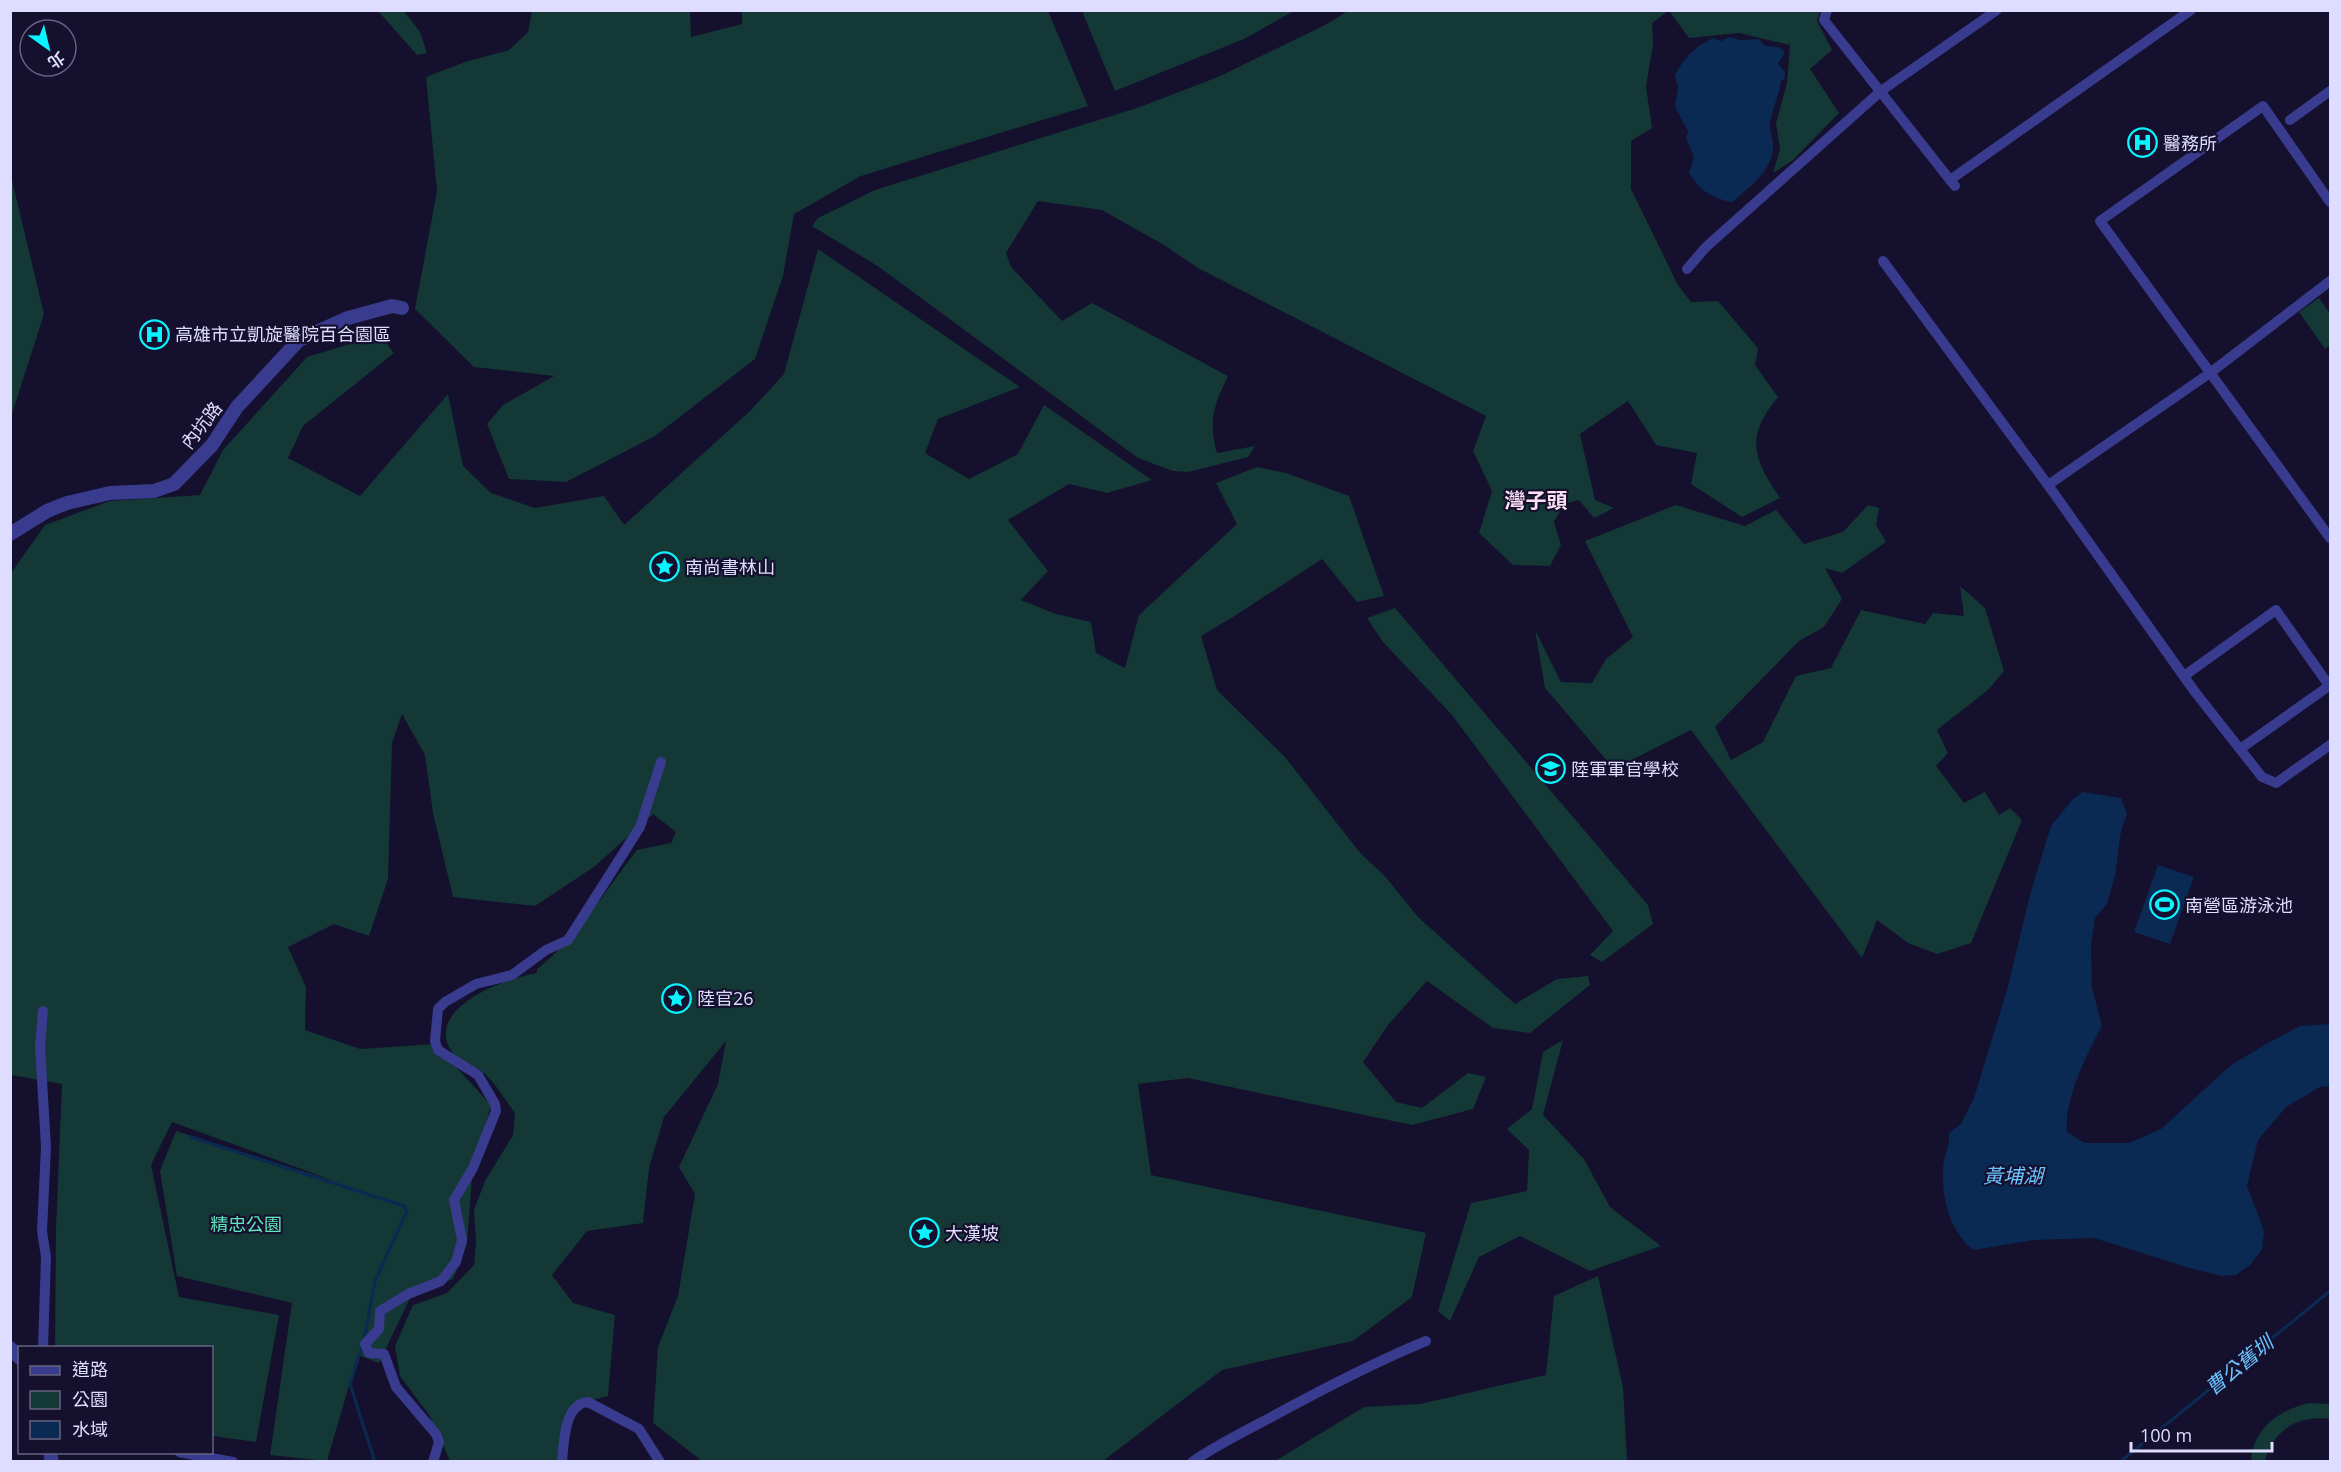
<svg xmlns="http://www.w3.org/2000/svg" width="2341" height="1472" font-family="'Open Sans','Noto Sans TC',sans-serif">
  <style>
    .green { fill: #133835 }
    .water { fill: #0a2953 }
    .lines { fill: none; stroke-linecap: round; stroke-linejoin: round }
    .stream { stroke: #0a2953; stroke-width: 3 }
    .minor { stroke: #393b8f; stroke-width: 10 }
    .tertiary { stroke: #393b8f; stroke-width: 14 }
    .labels { text-anchor: middle; dominant-baseline: central; stroke-width: 4.5; stroke-linejoin: round; paint-order: stroke }
    .poi-label { font-size: 18px; fill: #dfddff; stroke: #14102d; text-anchor: start }
    .street-label { font-size: 18px; fill: #dfddff; stroke: #14102d }
    .park-label { font-size: 18px; fill: #61e7be; stroke: #14102d }
    .water-label { font-size: 20px; font-style: italic; fill: #6bc3ff; stroke: #14102d }
    .quarter-label { font-size: 21px; font-weight: bold; fill: #ffdff5; stroke: #14102d }
  </style>
  <rect width="100%" height="100%" fill="#14102d"/>
  <g class="green">
    <path d="M 1349,10 L 1668,11 L 1652,23 L 1653,45 L 1646,86 L 1652,128 L 1631,141 L 1631,189 L 1678,285 L 1691,302 L 1718,301 L 1758,348 L 1755,365 L 1778,397 C 1745,437 1753,458 1780,498 L 1742,517 L 1691,484 L 1697,453 L 1656,445 L 1628,401 L 1580,434 L 1595,500 L 1614,508 L 1594,518 L 1579,500 L 1564,504 L 1554,522 L 1561,545 L 1550,566 L 1513,565 L 1479,533 L 1492,491 L 1473,451 L 1486,416 L 1198,268 L 1164,245 L 1102,210 L 1038,201 L 1006,253 L 1011,267 L 1062,321 L 1092,303 L 1228,376 C 1214,405 1208,421 1217,453 L 1255,446 L 1248,457 L 1188,472 L 1173,471 L 1138,458 L 879,267 L 812,226 L 818,218 L 875,190 L 1137,108 L 1218,77 L 1327,24 Z"/>
    <path d="M 378,11 L 404,11 L 420,32 L 427,53 L 417,55 Z"/>
    <path d="M 532,11 L 690,11 L 691,37 L 742,24 L 742,11 L 1048,11 L 1088,106 L 861,176 L 794,214 L 783,276 L 755,359 L 655,436 L 566,482 L 509,479 L 487,424 L 503,405 L 554,376 L 474,367 L 415,309 L 437,191 L 426,77 L 465,62 L 509,50 L 528,32 Z"/>
    <path d="M 1082,11 L 1294,11 L 1244,39 L 1115,91 Z"/>
    <path d="M 1669,11 L 1820,11 L 1817,21 L 1832,50 L 1810,69 L 1839,113 L 1793,160 L 1773,173 L 1780,149 L 1776,123 L 1787,83 L 1790,45 L 1739,33 L 1689,38 Z"/>
    <path d="M 11,176 L 44,314 L 11,417 L 10,417 Z"/>
    <path d="M 818,249 L 1020,387 L 938,419 L 925,453 L 969,479 L 1018,454 L 1044,405 L 1152,480 L 1107,493 L 1069,484 L 1008,520 L 1048,571 L 1021,600 L 1056,614 L 1091,622 L 1096,653 L 1125,668 L 1139,615 L 1237,524 L 1216,483 L 1257,467 L 1286,473 L 1349,496 L 1384,596 L 1357,602 L 1322,559 L 1233,617 L 1201,636 L 1217,690 L 1285,757 L 1361,854 L 1384,875 L 1418,917 L 1515,1004 L 1557,979 L 1588,976 L 1590,985 L 1530,1033 L 1493,1028 L 1427,981 L 1388,1025 L 1363,1062 L 1396,1102 L 1422,1108 L 1468,1073 L 1486,1077 L 1473,1109 L 1412,1125 L 1188,1078 L 1138,1084 L 1151,1175 L 1426,1233 L 1412,1297 L 1353,1341 L 1222,1370 L 1103,1461 L 702,1461 L 653,1423 L 658,1347 L 678,1296 L 695,1194 L 679,1167 L 718,1084 L 726,1041 L 664,1117 L 649,1168 L 643,1223 L 587,1231 L 552,1275 L 573,1303 L 615,1315 L 608,1396 L 571,1406 L 558,1461 L 450,1461 L 429,1415 L 400,1376 L 395,1346 L 413,1305 L 447,1293 L 474,1265 L 476,1243 L 474,1210 L 485,1181 L 513,1135 L 515,1113 C 504,1099 495,1081 480,1070 C 475,1066 465,1066 460,1061 C 411,1014 501,979 537,973 L 537,969 C 579,936 604,892 637,850 L 671,843 L 676,832 L 653,814 L 594,867 L 535,906 L 453,897 L 433,813 L 425,755 L 402,714 L 392,743 L 388,879 L 369,936 L 334,924 L 288,947 L 306,987 L 305,1030 L 360,1049 L 435,1044 L 491,1105 L 472,1176 L 467,1244 L 453,1279 L 411,1296 L 379,1363 L 358,1355 L 327,1461 L 270,1455 L 292,1303 L 177,1276 L 160,1171 L 176,1131 L 334,1181 L 172,1122 L 151,1165 L 179,1297 L 279,1315 L 256,1442 L 212,1436 L 212,1348 L 55,1347 L 56,1229 L 62,1084 L 11,1075 L 11,573 L 45,525 L 110,501 L 200,495 L 223,450 L 307,357 L 380,335 L 394,353 L 303,426 L 288,458 L 360,496 L 448,394 L 463,466 L 491,493 L 535,508 L 604,496 L 624,525 L 749,412 L 784,374 Z"/>
    <path d="M 2319,298 L 2330,314 L 2330,345 L 2325,349 L 2299,312 Z"/>
    <path d="M 1676,505 L 1745,526 L 1776,510 L 1804,544 L 1843,532 L 1868,505 L 1879,508 L 1876,525 L 1886,542 L 1842,573 L 1825,568 L 1842,599 L 1824,627 L 1799,641 L 1715,727 L 1731,760 L 1763,742 L 1796,676 L 1831,668 L 1861,610 L 1925,624 L 1933,613 L 1964,616 L 1960,586 L 1985,608 L 2004,671 L 1988,690 L 1937,730 L 1948,753 L 1936,766 L 1964,803 L 1985,792 L 1999,815 L 2010,808 L 2022,820 L 1971,943 L 1937,954 L 1908,943 L 1877,920 L 1862,958 L 1691,730 L 1614,769 L 1545,688 L 1535,630 L 1561,682 L 1592,683 L 1606,659 L 1633,637 L 1585,541 Z"/>
    <path d="M 1395,608 L 1648,905 L 1653,924 L 1602,962 L 1590,955 L 1613,931 L 1452,715 L 1383,642 L 1367,618 Z"/>
    <path d="M 1563,1040 L 1543,1115 L 1584,1159 L 1610,1207 L 1661,1246 L 1590,1271 L 1520,1236 L 1479,1257 L 1450,1321 L 1438,1311 L 1471,1203 L 1527,1191 L 1529,1150 L 1507,1129 L 1532,1109 L 1543,1052 Z"/>
    <path d="M 1598,1276 L 1623,1387 L 1627,1461 L 1275,1461 L 1364,1407 L 1420,1404 L 1546,1375 L 1554,1296 Z"/>
    <path d="M 2309,1403 L 2330,1404 L 2330,1419 C 2298,1415 2273,1430 2265,1461 L 2251,1461 C 2253,1428 2279,1410 2309,1403 Z"/>
  </g>
  <g class="water">
    <path d="M 1729,37 L 1741,40 L 1759,39 L 1765,46 L 1778,47 L 1785,52 L 1778,64 L 1785,72 L 1785,78 L 1781,81 C 1779,96 1773,107 1770,122 C 1769,130 1774,140 1773,150 C 1770,173 1749,187 1733,202 C 1713,199 1700,191 1689,173 L 1694,157 L 1686,138 L 1688,131 L 1675,107 L 1678,87 L 1675,75 C 1685,57 1694,47 1713,38 L 1722,41 Z"/>
    <path d="M 2083,792 L 2121,798 L 2127,814 L 2121,831 L 2115,876 L 2107,904 L 2095,918 L 2091,945 L 2092,988 L 2102,1026 C 2087,1053 2064,1101 2067,1132 L 2085,1143 L 2129,1143 L 2161,1129 L 2231,1065 L 2268,1043 L 2300,1026 L 2330,1024 L 2330,1086 L 2320,1087 L 2286,1107 L 2258,1140 L 2247,1186 L 2264,1231 L 2262,1249 L 2251,1264 L 2236,1275 L 2222,1276 L 2193,1269 L 2094,1238 L 2034,1240 L 1974,1250 C 1950,1232 1942,1200 1943,1170 C 1943,1157 1950,1146 1949,1133 L 1961,1124 L 1974,1098 L 2007,990 L 2031,891 L 2051,826 L 2073,799 Z"/>
    <path d="M 2158,865 L 2194,877 L 2170,944 L 2134,932 Z"/>
  </g>
  <g class="lines">
    <g class="stream">
      <path d="M 191,1137 L 404,1206 L 407,1211 L 375,1281 L 364,1340"/>
      <path d="M 362,1347 L 350,1384 L 375,1462"/>
      <path d="M 2120,1462 L 2330,1291"/>
    </g>
    <g class="minor">
      <path d="M 1827,10 L 1824,20 L 1950,180"/>
      <path d="M 2290,120 L 2330,91"/>
      <path d="M 1955,186 L 1950,180 L 2191,10"/>
      <path d="M 2330,202 L 2263,106 L 2100,221 L 2330,538"/>
      <path d="M 1883,261 L 2048,485 L 2195,692 L 2262,777 L 2276,783 L 2330,745"/>
      <path d="M 1687,269 L 1706,247 L 1881,91 L 1997,10"/>
      <path d="M 2048,485 L 2210,373 L 2330,281"/>
      <path d="M 2184,676 L 2276,610 L 2330,687"/>
      <path d="M 2240,749 L 2329,686"/>
      <path d="M 43,1348 L 46,1257 L 42,1231 L 46,1147 L 40,1046 L 43,1011"/>
      <path d="M 179,1452 L 233,1462"/>
      <path d="M 433,1462 L 439,1442 L 436,1434 L 396,1387 L 384,1354 L 369,1353 L 365,1344 L 379,1329 L 380,1311 L 408,1294 L 441,1281 L 456,1262 L 462,1240 L 454,1200 L 473,1168 L 496,1111 L 495,1104 L 478,1075 L 438,1050 L 435,1041 L 438,1009 L 445,1002 L 476,984 L 512,975 L 546,950 L 568,940 L 640,827 L 661,762"/>
      <path d="M 562,1462 C 564,1442 564,1404 588,1402 L 639,1429 L 660,1462"/>
      <path d="M 1192,1462 C 1215,1446 1239,1434 1264,1421 C 1317,1392 1370,1364 1426,1341"/>
    </g>
    <g class="tertiary">
      <path d="M 10,534 L 47,511 L 67,503 L 110,493 L 154,491 L 174,484 L 212,445 L 237,407 L 299,340 L 348,318 L 392,306 L 402,308"/>
      <path d="M 10,1348 L 20,1358"/>
      <path d="M 50,1452 L 52,1462"/>
    </g>
  </g>
  <defs>
    <symbol id="hospital-ring" viewBox="-11 -11 22 22"><circle r="9.5" fill="#14102d" stroke="#09f4ff" stroke-width="1.5"/><path d="M-5-5h3v3.5h4V-5h3V5h-3V1.5h-4V5h-3Z" fill="#09f4ff"/></symbol>
    <symbol id="sight-ring" viewBox="-11 -11 22 22"><circle r="9.5" fill="#14102d" stroke="#09f4ff" stroke-width="1.5"/><path d="M0-6L1.8-2.2L6-1.7L2.9 1.2L3.7 5.4L0 3.3L-3.7 5.4L-2.9 1.2L-6-1.7L-1.8-2.2Z" fill="#09f4ff"/></symbol>
    <symbol id="university-ring" viewBox="-11 -11 22 22"><circle r="9.5" fill="#14102d" stroke="#09f4ff" stroke-width="1.5"/><path d="M0-5L7-2L0 1L-7-2ZM-4 1L0 2.5L4 1V4Q0 6-4 4Z" fill="#09f4ff"/></symbol>
    <symbol id="stadium-ring" viewBox="-11 -11 22 22"><circle r="9.5" fill="#14102d" stroke="#09f4ff" stroke-width="1.5"/><path d="M0-5a6.5 5 0 1 0 0 10a6.5 5 0 1 0 0-10ZM-3.5-1.8h7v3.6h-7Z" fill="#09f4ff"/></symbol>
  </defs>
  <g fill-rule="evenodd">
    <use href="#hospital-ring" x="2126" y="126" width="33" height="33"/>
    <use href="#hospital-ring" x="138" y="318" width="33" height="33"/>
    <use href="#sight-ring" x="648" y="550" width="33" height="33"/>
    <use href="#university-ring" x="1534" y="752" width="33" height="33"/>
    <use href="#stadium-ring" x="2148" y="888" width="33" height="33"/>
    <use href="#sight-ring" x="660" y="982" width="33" height="33"/>
    <use href="#sight-ring" x="908" y="1216" width="33" height="33"/>
  </g>
  <g class="labels">
    <g class="poi-label">
      <text x="2163" y="143">醫務所</text>
      <text x="175" y="334">高雄市立凱旋醫院百合園區</text>
      <text x="685" y="567">南尚書林山</text>
      <text x="1571" y="769">陸軍軍官學校</text>
      <text x="2185" y="905">南營區游泳池</text>
      <text x="697" y="998">陸官26</text>
      <text x="945" y="1233">大漢坡</text>
    </g>
    <g class="street-label">
      <text transform="translate(201 425) rotate(-52)">內坑路</text>
    </g>
    <g class="park-label">
      <text x="246" y="1224">精忠公園</text>
    </g>
    <g class="water-label">
      <text x="2013" y="1175">黃埔湖</text>
      <text transform="translate(2239 1365) rotate(-39)">曹公舊圳</text>
    </g>
    <g class="quarter-label">
      <text x="1536" y="500">灣子頭</text>
    </g>
  </g>
  <rect width="2341" height="1472" fill="none" stroke="#dfddff" stroke-width="24"/>
  <rect x="18" y="1346" width="195" height="108" fill="#14102d" stroke="#656281" stroke-width="1.5"/>
  <rect x="30" y="1366" width="30" height="9" fill="#393b8f" stroke="#656281" stroke-width="1.5"/>
  <text x="72" y="1376" font-size="18" fill="#dfddff">道路</text>
  <rect x="30" y="1391" width="30" height="18" fill="#133835" stroke="#656281" stroke-width="1.5"/>
  <text x="72" y="1406" font-size="18" fill="#dfddff">公園</text>
  <rect x="30" y="1421" width="30" height="18" fill="#0a2953" stroke="#656281" stroke-width="1.5"/>
  <text x="72" y="1436" font-size="18" fill="#dfddff">水域</text>
  <g transform="translate(48 48) rotate(146)"><circle r="28" fill="#14102d" stroke="#656281" stroke-width="1.5"/>
  <path d="M0-4.5L10 22L0 15L-10 22Z" fill="#09f4ff"/>
  <text y="-9" font-size="16" font-weight="bold" text-anchor="middle" fill="#dfddff">北</text>
  </g>
  <path d="M2131 1442v9h141v-9" fill="none" stroke="#dfddff" stroke-width="3"/>
  <text x="2140" y="1442" font-size="18" fill="#dfddff" stroke="#14102d" stroke-width="4.5" paint-order="stroke">100 m</text>
</svg>
